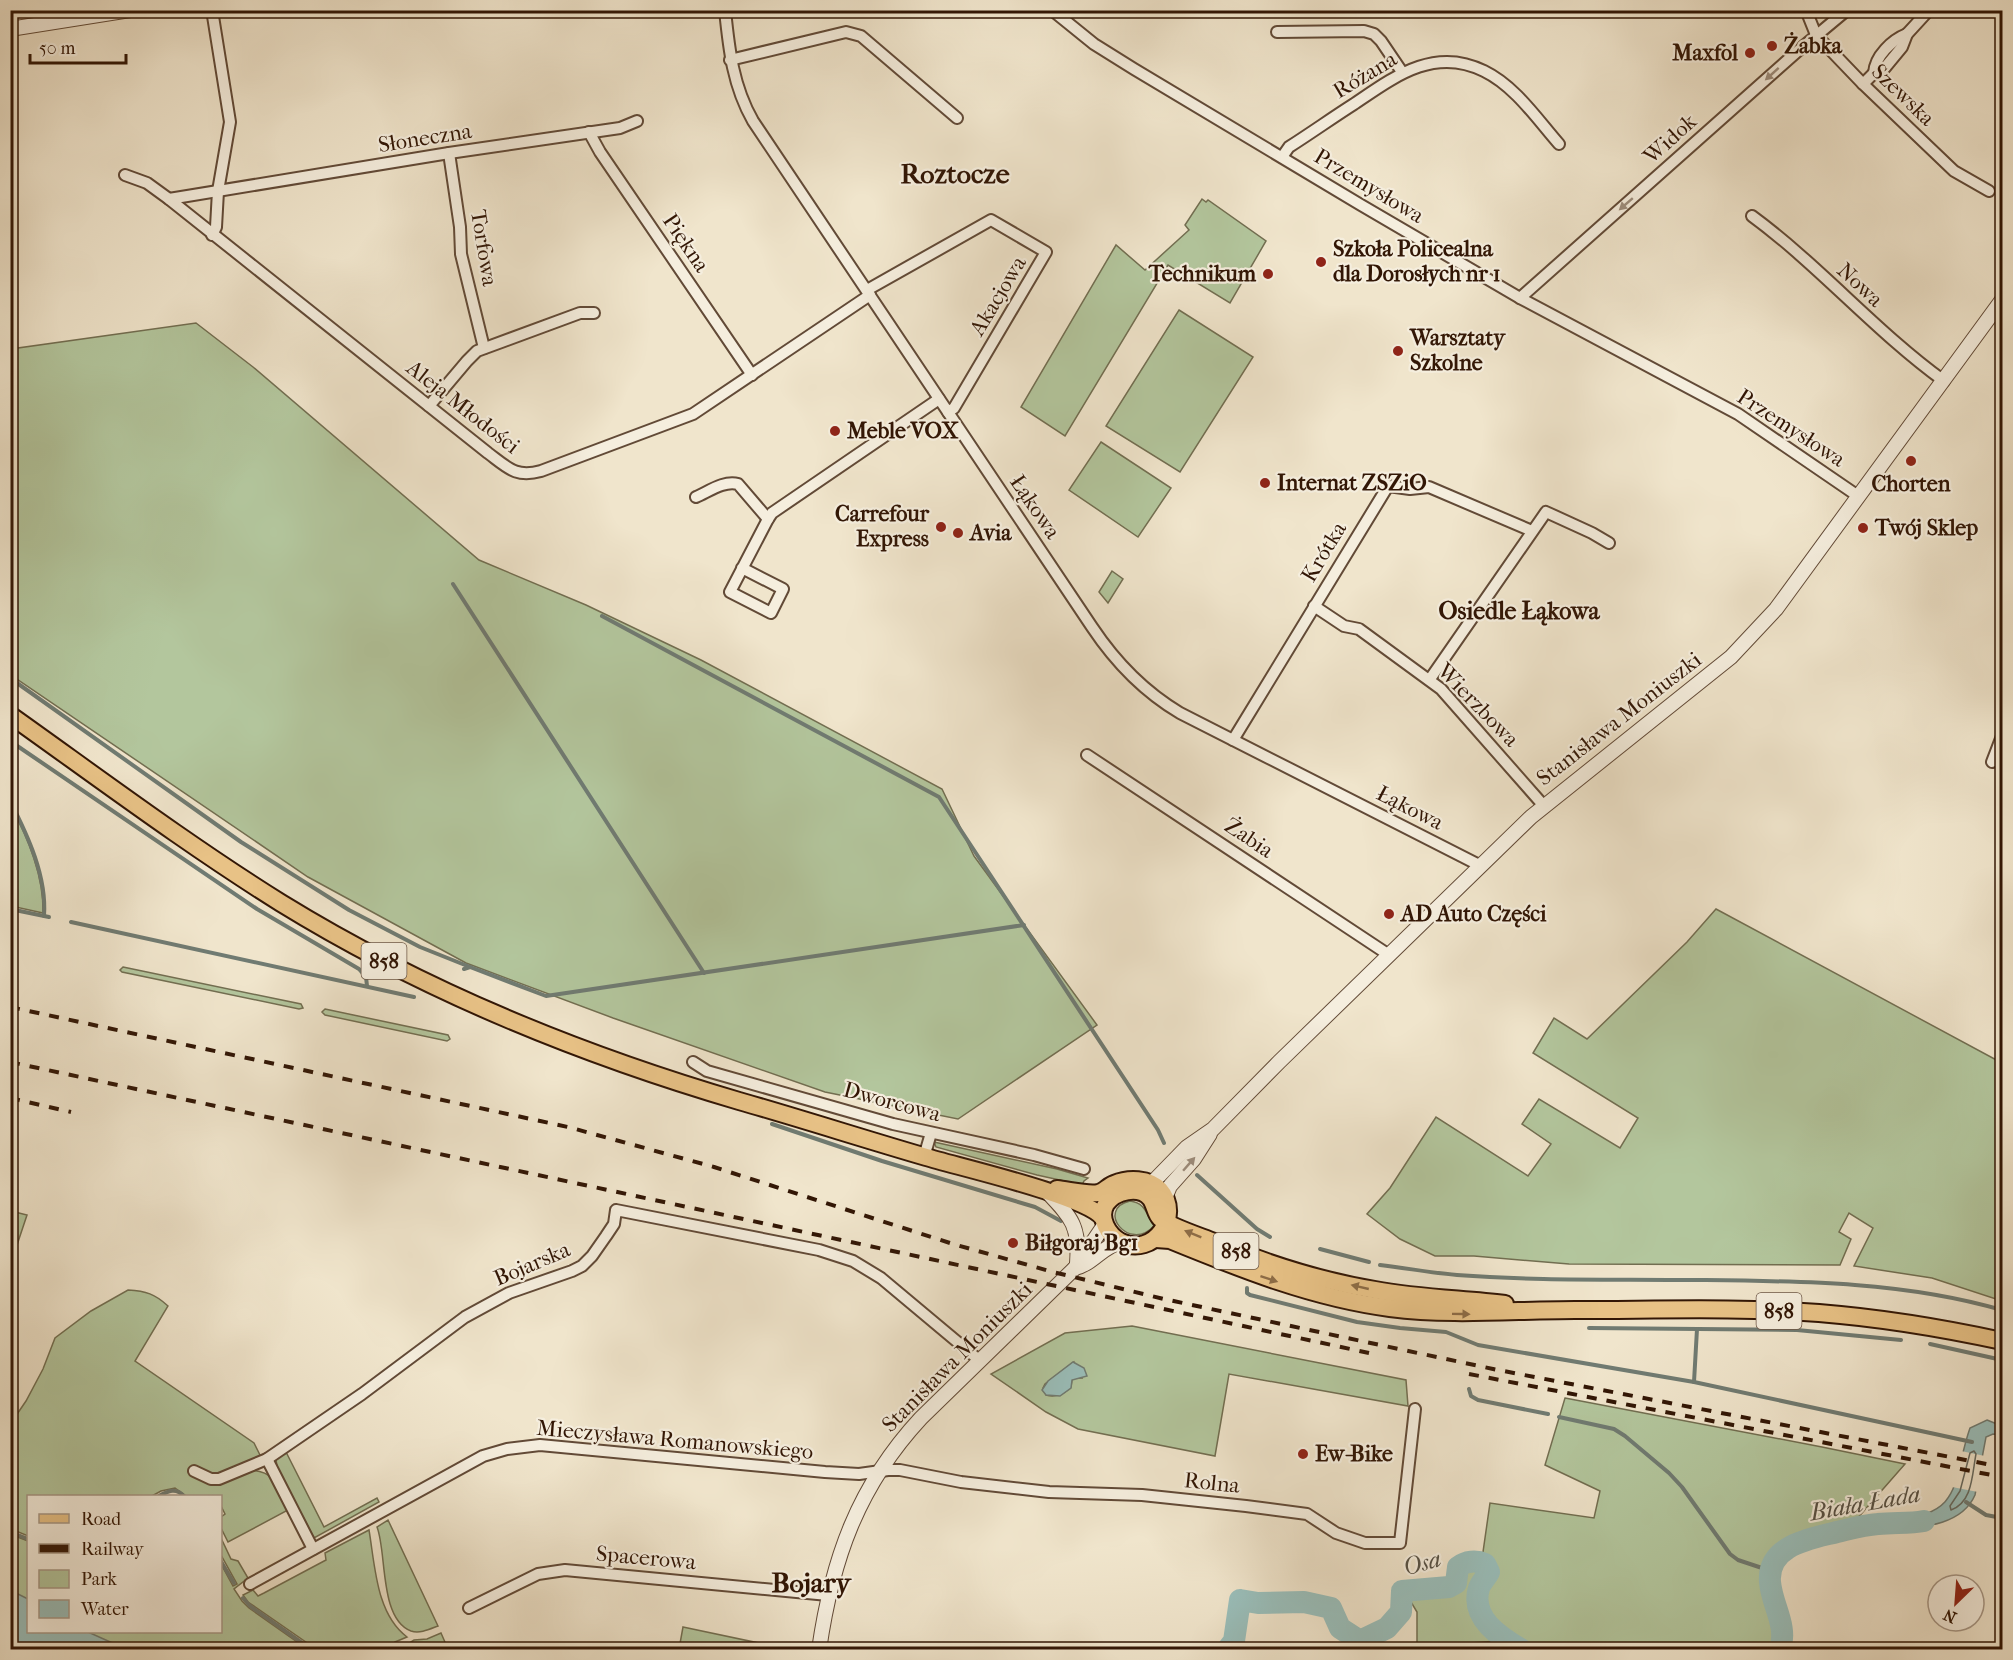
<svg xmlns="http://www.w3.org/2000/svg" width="2013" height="1660" font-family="'IM FELL French Canon',serif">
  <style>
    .green { fill: #b3c69d; stroke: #726e51; stroke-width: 1.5; fill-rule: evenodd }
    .water { fill: #9abfbb; stroke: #707b72; stroke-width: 1.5 }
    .pier { fill: #f0e5cc }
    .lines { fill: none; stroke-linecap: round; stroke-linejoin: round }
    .shore { stroke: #666a60; stroke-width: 1.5 }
    .stream { stroke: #707b72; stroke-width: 4 }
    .river { stroke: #9abfbb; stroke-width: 22 }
    .minor-casing { stroke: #624a37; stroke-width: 14 }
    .tertiary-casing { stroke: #624a37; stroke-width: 16 }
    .primary-casing { stroke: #321605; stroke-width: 20 }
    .minor { stroke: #f5eede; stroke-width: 10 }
    .tertiary { stroke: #f5eede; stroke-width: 14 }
    .primary { stroke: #e8c286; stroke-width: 16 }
    .rail { stroke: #321605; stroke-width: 4; stroke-dasharray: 10 10; stroke-linecap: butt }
    .oneway { fill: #9d8d7c }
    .oneway2 { fill: #8d6c46 }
    .poi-dot { fill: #8f2418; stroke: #f5eede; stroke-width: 2 }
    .labels { text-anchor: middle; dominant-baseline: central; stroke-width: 4.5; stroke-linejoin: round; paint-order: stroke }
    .shield { fill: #f5eede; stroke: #6c5746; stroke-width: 1.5 }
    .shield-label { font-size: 21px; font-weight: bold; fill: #321605 }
    .poi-label { font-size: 22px; font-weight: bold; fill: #321605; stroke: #f5eede; text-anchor: start }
    .street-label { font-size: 22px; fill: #321605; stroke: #f5eede }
    .neighbourhood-label { font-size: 24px; font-weight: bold; fill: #321605; stroke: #f5eede }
    .water-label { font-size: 24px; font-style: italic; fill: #565145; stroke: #f5eede }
    .district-label { font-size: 28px; font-weight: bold; fill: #321605; stroke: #f5eede }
  </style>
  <rect width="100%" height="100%" fill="#f0e5cc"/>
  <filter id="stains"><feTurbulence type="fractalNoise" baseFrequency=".00333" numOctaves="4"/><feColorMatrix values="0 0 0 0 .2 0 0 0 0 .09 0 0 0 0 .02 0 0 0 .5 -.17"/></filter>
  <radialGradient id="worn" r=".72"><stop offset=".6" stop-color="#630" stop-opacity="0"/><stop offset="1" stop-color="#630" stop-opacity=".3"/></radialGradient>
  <g class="green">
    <path d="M 1202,199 L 1206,202 L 1208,200 L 1266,241 L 1230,303 L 1168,265 L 1065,436 L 1021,407 L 1116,245 L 1145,270 L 1189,230 L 1185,225 Z"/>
    <path d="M 1179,310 L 1253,357 L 1180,472 L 1106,426 Z"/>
    <path d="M 196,323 L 253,367 L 479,560 L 586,605 L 701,660 L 942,789 L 974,856 L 1097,1025 L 958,1119 L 825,1092 L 613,1018 L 466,963 L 308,877 L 11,675 L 11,349 Z"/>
    <path d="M 1101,442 L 1171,488 L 1138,537 L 1069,490 Z"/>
    <path d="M 1112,571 L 1123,579 L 1108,603 L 1099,592 Z"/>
    <path d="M 11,807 C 28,837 44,877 43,913 L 11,906 Z"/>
    <path d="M 1716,909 L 2002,1063 L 2002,1301 L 1932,1278 L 1854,1266 L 1873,1228 L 1849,1213 L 1839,1232 L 1851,1239 L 1840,1265 L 1569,1264 L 1474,1256 L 1435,1256 L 1400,1239 L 1367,1214 L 1390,1188 L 1436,1117 L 1528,1176 L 1551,1144 L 1522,1124 L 1539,1099 L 1620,1148 L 1638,1118 L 1533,1053 L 1554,1018 L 1587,1039 L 1687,942 Z"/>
    <path d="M 123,967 L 301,1004 L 303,1008 L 299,1009 L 122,972 L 120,970 Z"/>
    <path d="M 325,1009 L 448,1035 L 450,1039 L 447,1041 L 325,1015 L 322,1012 Z"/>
    <path d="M 934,1142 L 1057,1169 L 1088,1178 L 1084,1181 L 1082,1185 L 1037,1175 L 936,1147 Z"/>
    <path d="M 1130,1201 C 1146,1203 1146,1214 1154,1226 C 1129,1253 1095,1209 1130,1201 Z"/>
    <path d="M 11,1211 L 27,1215 L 11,1263 L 10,1211 Z"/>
    <path d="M 128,1290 C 146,1291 155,1294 168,1306 L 135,1361 L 254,1443 L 261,1457 L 204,1481 C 225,1476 255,1461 273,1479 C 280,1487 283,1501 288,1510 L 228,1542 L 221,1528 L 221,1517 L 225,1514 L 221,1506 L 220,1496 L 186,1496 L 175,1488 L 161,1491 L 152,1496 L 28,1496 L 28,1536 L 11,1529 L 11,1423 L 26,1401 L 43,1369 L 55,1338 L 91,1311 Z"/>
    <path d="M 1132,1326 L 1406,1380 L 1408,1406 L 1229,1374 L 1215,1456 L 1078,1429 L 1046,1412 L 991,1374 L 1065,1333 ZM 1074,1362 L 1082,1378 L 1075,1378 L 1072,1380 L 1071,1387 C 1064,1394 1056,1398 1046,1395 L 1043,1388 L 1045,1384 Z"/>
    <path d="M 1565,1398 L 1822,1447 L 1905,1464 L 1855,1521 L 1842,1522 L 1821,1530 L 1801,1533 L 1786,1542 L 1764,1562 L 1761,1573 L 1765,1596 L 1776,1633 L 1772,1649 L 1526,1649 C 1506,1637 1479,1623 1481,1597 C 1482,1588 1485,1581 1491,1575 C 1492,1568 1488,1564 1483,1559 L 1483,1552 L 1490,1503 L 1594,1518 L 1600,1491 L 1545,1465 Z"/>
    <path d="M 286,1452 L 324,1527 L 377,1498 L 379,1502 L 314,1538 L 277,1467 L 276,1459 Z"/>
    <path d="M 388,1520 L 438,1626 C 430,1629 420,1634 411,1631 C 379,1619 387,1552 377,1527 Z"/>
    <path d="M 369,1530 C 375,1565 376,1614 407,1637 L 395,1642 L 398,1649 L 316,1649 L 248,1602 L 243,1595 L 253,1590 L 258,1596 L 264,1593 L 326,1560 L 325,1553 Z"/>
    <path d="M 10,1534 L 28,1541 L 28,1632 L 220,1632 L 221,1564 L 233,1586 L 237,1584 L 221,1555 L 221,1538 L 231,1559 L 238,1561 L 248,1578 L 234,1589 L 242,1601 L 249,1608 L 307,1649 L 11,1649 Z"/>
    <path d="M 1478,1564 L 1486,1573 C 1464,1602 1478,1618 1498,1641 L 1417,1647 L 1417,1612 L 1405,1592 L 1429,1591 L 1457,1587 C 1462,1580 1459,1575 1465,1567 Z"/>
    <path d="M 683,1627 L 787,1649 L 679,1649 Z"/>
    <path d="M 441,1633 L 448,1649 L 400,1649 L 414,1640 L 427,1639 Z"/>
  </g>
  <g class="water">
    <path d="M 1073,1362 L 1084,1368 L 1087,1376 L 1072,1380 L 1071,1388 L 1060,1396 L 1046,1395 L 1042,1390 L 1048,1381 Z"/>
    <path d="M 1987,1420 L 2002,1426 L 2002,1435 L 1993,1434 L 1986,1437 L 1975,1495 C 1962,1525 1924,1527 1896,1529 L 1894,1519 C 1965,1516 1952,1479 1970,1428 Z"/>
    <path d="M 10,1590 L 28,1599 L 28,1632 L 88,1632 L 126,1649 L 11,1649 Z"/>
  </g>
  <path class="pier" d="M 1961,1451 L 1985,1456 L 1978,1492 L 1952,1487 Z"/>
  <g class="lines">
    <path class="shore" d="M 1974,1451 L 1976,1454 C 1972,1474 1973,1502 1951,1510 L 1950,1506 L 1960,1491 L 1970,1453 Z"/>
    <g class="stream">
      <path d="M 453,584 L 704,973"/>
      <path d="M 602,616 L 939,797 L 1158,1130 L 1164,1143"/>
      <path d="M 10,678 L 241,842 L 349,910 L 420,947 L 470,967"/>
      <path d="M 10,741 L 257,909 L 359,969 L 366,977 L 367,986"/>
      <path d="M 10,801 C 28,836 47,877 44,916"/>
      <path d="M 10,909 L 49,917"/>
      <path d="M 71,922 L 414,997"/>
      <path d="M 464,969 L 470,967 L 546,996 L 1024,925"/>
      <path d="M 772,1124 L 882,1161 L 1035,1207 L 1061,1221"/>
      <path d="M 1197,1175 L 1257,1229 L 1270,1237"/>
      <path d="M 1320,1249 L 1369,1262"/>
      <path d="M 1380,1265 C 1406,1268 1432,1273 1457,1275 C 1536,1281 1616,1279 1695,1280 C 1797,1281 1903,1281 2002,1310"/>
      <path d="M 1247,1288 L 1247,1293 L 1250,1295 L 1357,1322 L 1400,1328 L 1446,1332 L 1478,1345 L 1694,1382 L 1972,1442"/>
      <path d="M 1589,1328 L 1797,1330 L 1901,1340"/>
      <path d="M 1930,1344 L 2002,1360"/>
      <path d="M 1694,1382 L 1697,1329"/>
      <path d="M 1469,1389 L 1471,1396 L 1478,1400 L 1548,1414"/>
      <path d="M 1559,1417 L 1614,1429 L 1625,1436 L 1669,1473 L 1682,1487 L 1730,1554 L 1738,1560 L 1771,1571"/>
      <path d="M 159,1496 C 168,1491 176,1487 184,1496"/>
      <path d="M 1966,1502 L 1986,1515 L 2002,1518"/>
      <path d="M 10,1532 L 28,1539"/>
      <path d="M 220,1560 L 234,1583"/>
      <path d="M 243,1598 L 250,1606 L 312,1650"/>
    </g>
    <g class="river">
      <path d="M 1227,1650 L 1234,1641 L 1240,1600 L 1258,1603 L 1304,1602 L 1331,1608 L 1340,1628 L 1360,1641 L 1387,1628 L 1401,1612 L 1402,1591 L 1449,1587 L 1456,1583 L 1458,1567 C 1466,1561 1476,1560 1485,1564 L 1489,1572 C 1486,1578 1481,1582 1479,1588 C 1470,1618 1500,1637 1522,1650"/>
      <path d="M 1780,1650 C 1788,1625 1772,1606 1770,1582 C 1767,1545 1810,1539 1837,1532 C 1850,1529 1864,1525 1878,1524 C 1893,1522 1909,1524 1924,1521"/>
    </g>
    <defs>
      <g id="minor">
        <path d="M 212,10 L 230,122 L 218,191 L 216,227 L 212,235"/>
        <path d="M 725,10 C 729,50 733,86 753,121 L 1092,627 C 1116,663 1143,691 1180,713 L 1481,866"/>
        <path d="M 1052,10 L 1094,44 L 1134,69 L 1361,205 L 1520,298 L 1738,414 L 1858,496"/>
        <path d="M 1806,10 L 1816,35 L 1863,84 L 1954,171 L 1989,191"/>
        <path d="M 1277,32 L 1364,31 L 1374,34 L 1381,41 L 1402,72"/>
        <path d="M 730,60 L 846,32 L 861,36 L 957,118"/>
        <path d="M 1874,73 C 1875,56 1892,40 1907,34"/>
        <path d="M 1863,84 L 1874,73 L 1883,70 L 1902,47 L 1907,34 L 1929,10"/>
        <path d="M 589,132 L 600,152 L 752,375"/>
        <path d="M 449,153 L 460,227 L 461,254 L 484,348"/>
        <path d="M 1282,157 L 1289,147 C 1311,133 1332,118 1354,104 C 1394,77 1434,46 1484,71 C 1515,86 1537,119 1559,144"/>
        <path d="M 125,175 L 147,183 L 169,199 L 488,453 C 508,468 516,478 541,471 L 693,414 L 870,295"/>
        <path d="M 169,199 L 449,153 L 620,128 L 637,121"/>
        <path d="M 1752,216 C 1820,266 1875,331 1944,381"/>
        <path d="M 867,290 L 991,220 L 1046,252 L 954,408 L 948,412"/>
        <path d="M 1520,298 L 1799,50 L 1847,10"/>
        <path d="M 429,406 L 467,361 L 477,351 L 580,313 L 594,313"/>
        <path d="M 696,497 C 708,492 724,480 738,484 L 768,519"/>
        <path d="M 742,568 L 783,589 L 771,613 L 730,592 L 768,519 L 772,513 L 939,399"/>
        <path d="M 1314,606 L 1344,626 L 1359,629 L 1441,689 L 1544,806"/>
        <path d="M 1430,679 L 1546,512 L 1592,533 L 1609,543"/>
        <path d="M 1233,740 L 1388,486 L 1410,489 L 1429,487 L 1532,531"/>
        <path d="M 1087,755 L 1389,955"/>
        <path d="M 1992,762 L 2002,736"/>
        <path d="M 693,1062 L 707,1071 L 893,1124 L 1034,1155 L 1084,1169"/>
        <path d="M 924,1157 L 931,1133"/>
        <path d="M 267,1459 L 313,1549"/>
        <path d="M 194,1471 L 211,1479 L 219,1479 L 267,1459 L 362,1394 L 465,1317 L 509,1293 L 572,1271 L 582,1266 L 592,1256 L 606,1236 L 614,1224 L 616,1210 L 819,1250 L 853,1261 L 881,1278 L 979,1360"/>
        <path d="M 250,1584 L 483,1456 L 507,1449 L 540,1445 L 825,1472 L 859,1474 L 888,1470 L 900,1470 L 961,1482 L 1049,1492 L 1142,1495 L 1246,1506 L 1307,1514 L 1336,1533 L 1365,1543 L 1400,1543 L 1415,1409"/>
        <path d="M 469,1608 L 538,1574 L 565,1570 L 828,1595"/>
      </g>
      <g id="tertiary">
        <path d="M 10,29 L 130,10"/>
        <path d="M 1147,1191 L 1151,1184 L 1187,1147 L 1213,1129 L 1279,1062 L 1531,817 L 1731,657 L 1776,609 L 2002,300"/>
        <path d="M 1048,1193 C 1072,1218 1080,1227 1077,1264"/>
        <path d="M 1165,1198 L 1170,1186 L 1194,1159 L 1210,1134"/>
        <path d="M 1075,1268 C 1093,1264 1104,1245 1121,1242"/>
        <path d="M 819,1650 C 832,1559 858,1486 921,1418 L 1075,1268 L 1105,1224"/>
      </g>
      <g id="primary">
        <path d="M 10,715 C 100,779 188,845 281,903 C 424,991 579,1054 739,1101 C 802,1119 864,1139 926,1157 C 959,1167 1087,1196 1103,1218"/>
        <path d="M 1057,1189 C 1068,1190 1088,1195 1098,1193 C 1104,1192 1108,1186 1114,1184 C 1128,1178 1149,1178 1160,1190 C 1183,1216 1153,1258 1121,1242 C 1108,1235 1098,1218 1106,1204 C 1115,1191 1139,1185 1150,1198 C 1155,1204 1155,1213 1160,1218 C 1168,1226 1202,1237 1214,1242 C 1265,1263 1320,1281 1375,1290 C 1418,1298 1462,1299 1505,1304"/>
        <path d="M 1156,1239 L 1170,1240 C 1241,1269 1313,1298 1390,1308 C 1453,1316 1512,1310 1575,1310 C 1656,1310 1738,1307 1819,1313 C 1881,1318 1942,1328 2002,1341"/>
      </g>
    </defs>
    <use href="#minor" class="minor-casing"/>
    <use href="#tertiary" class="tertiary-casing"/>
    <use href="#primary" class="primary-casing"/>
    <use href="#minor" class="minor"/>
    <use href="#tertiary" class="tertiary"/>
    <use href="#primary" class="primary"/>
    <g class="rail">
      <path d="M 10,1007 L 568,1127 L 714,1167 L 953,1244 L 1053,1272 L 1164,1299 L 1493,1369 L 2002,1467"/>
      <path d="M 10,1062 L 1369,1353"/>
      <path d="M 10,1098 L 71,1112"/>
      <path d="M 1469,1374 L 2002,1477"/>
    </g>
  </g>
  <defs><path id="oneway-solid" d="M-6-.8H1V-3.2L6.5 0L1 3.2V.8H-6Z" transform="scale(1.5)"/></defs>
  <g class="oneway">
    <use href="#oneway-solid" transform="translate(1772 74) rotate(138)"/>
    <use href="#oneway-solid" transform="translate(1626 204) rotate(139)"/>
    <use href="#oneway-solid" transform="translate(1189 1164) rotate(-49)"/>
  </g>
  <g class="oneway2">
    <use href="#oneway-solid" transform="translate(1193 1234) rotate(-158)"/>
    <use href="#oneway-solid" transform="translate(1269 1279) rotate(18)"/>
    <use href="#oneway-solid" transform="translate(1360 1287) rotate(-167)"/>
    <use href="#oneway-solid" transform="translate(1461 1314) rotate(1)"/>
  </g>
  <g class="poi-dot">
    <circle cx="1772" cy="46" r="6"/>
    <circle cx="1750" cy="53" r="6"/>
    <circle cx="1321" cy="262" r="6"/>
    <circle cx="1268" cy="274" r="6"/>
    <circle cx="1398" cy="351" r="6"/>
    <circle cx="835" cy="431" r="6"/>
    <circle cx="1911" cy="461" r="6"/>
    <circle cx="1265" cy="483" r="6"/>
    <circle cx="941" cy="527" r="6"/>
    <circle cx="1863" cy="528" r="6"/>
    <circle cx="958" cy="533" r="6"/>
    <circle cx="1389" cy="914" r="6"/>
    <circle cx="1013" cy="1243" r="6"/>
    <circle cx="1303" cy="1454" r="6"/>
  </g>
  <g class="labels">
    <g class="shield">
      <rect x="361.5" y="943" width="45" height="36" rx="4.5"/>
      <rect x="1213.5" y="1233" width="45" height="36" rx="4.5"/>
      <rect x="1756.5" y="1293" width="45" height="36" rx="4.5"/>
    </g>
    <g class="shield-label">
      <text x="384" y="961">858</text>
      <text x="1236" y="1251">858</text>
      <text x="1779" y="1311">858</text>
    </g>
    <g class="poi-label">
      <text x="1784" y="46">Żabka</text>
      <text x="1738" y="53" text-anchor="end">Maxfol</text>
      <text x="1333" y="249">Szkoła Policealna<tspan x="1333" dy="25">dla Dorosłych nr 1</tspan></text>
      <text x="1256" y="274" text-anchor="end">Technikum</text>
      <text x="1410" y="338">Warsztaty<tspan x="1410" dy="25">Szkolne</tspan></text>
      <text x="847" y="431">Meble VOX</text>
      <text x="1277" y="483">Internat ZSZiO</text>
      <text x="1911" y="484" text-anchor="middle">Chorten</text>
      <text x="929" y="514" text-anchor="end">Carrefour<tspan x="929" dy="25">Express</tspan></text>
      <text x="1875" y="528">Twój Sklep</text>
      <text x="970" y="533">Avia</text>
      <text x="1401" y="914">AD Auto Części</text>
      <text x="1025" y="1243">Biłgoraj Bg1</text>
      <text x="1315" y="1454">Ew-Bike</text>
    </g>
    <g class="street-label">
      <text transform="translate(1365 75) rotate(-31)">Różana</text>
      <text transform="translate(1903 95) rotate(44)">Szewska</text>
      <text transform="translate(425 138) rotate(-9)">Słoneczna</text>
      <text transform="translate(1670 139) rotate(-42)">Widok</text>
      <text transform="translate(1369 186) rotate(31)">Przemysłowa</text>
      <text transform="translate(686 243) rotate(56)">Piękna</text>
      <text transform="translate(484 248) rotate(81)">Torfowa</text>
      <text transform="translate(1860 285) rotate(43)">Nowa</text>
      <text transform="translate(998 296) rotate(-59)">Akacjowa</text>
      <text transform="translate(463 407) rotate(38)">Aleja Młodości</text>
      <text transform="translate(1791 428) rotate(33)">Przemysłowa</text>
      <text transform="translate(1035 507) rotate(56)">Łąkowa</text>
      <text transform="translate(1324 552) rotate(-59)">Krótka</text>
      <text transform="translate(1478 705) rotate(46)">Wierzbowa</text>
      <text transform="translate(1619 719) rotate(-38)">Stanisława Moniuszki</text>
      <text transform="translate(1410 808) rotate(27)">Łąkowa</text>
      <text transform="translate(1249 838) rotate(34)">Żabia</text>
      <text transform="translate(892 1102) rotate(15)">Dworcowa</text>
      <text transform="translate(532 1264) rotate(-23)">Bojarska</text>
      <text transform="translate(957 1357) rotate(-45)">Stanisława Moniuszki</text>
      <text transform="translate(675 1440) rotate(5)">Mieczysława Romanowskiego</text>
      <text transform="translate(1212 1483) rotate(6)">Rolna</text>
      <text transform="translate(646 1558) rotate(5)">Spacerowa</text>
    </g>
    <g class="neighbourhood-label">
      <text x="1519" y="611">Osiedle Łąkowa</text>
    </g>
    <g class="water-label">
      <text transform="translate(1865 1503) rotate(-10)">Biała Łada</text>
      <text transform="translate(1422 1563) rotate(-15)">Osa</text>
    </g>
    <g class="district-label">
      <text x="955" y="173">Roztocze</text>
      <text x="811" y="1582">Bojary</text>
    </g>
  </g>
  <rect width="2013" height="1660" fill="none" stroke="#f0e5cc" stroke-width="36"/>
  <rect x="12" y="12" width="1989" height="1636" fill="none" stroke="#321605" stroke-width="3"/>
  <rect x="18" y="18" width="1977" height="1624" fill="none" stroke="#321605" stroke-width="1.5"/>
  <rect x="27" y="1495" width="195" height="138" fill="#f5eede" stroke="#a79887" stroke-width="1.5"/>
  <rect x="39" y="1514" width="30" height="9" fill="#e8c286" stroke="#a79887" stroke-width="1.5"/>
  <text x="81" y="1525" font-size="18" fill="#321605">Road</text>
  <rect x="39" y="1544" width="30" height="9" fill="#321605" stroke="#a79887" stroke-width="1.5"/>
  <text x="81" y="1555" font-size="18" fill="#321605">Railway</text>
  <rect x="39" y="1570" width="30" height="18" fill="#b3c69d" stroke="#a79887" stroke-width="1.5"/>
  <text x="81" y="1585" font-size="18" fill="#321605">Park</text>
  <rect x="39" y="1600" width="30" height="18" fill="#9abfbb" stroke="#a79887" stroke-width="1.5"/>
  <text x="81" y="1615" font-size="18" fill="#321605">Water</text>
  <g transform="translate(1956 1603) rotate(205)"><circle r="28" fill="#f5eede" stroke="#a79887" stroke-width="1.5"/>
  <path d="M0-4.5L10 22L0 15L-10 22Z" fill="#8f2418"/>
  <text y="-9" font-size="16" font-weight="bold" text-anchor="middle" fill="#321605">N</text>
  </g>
  <path d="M30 54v9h96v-9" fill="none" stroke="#321605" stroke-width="3"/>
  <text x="39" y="54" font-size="18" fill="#321605" stroke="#f5eede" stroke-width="4.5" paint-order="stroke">50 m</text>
  <rect width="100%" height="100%" filter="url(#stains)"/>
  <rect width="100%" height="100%" fill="url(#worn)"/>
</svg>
